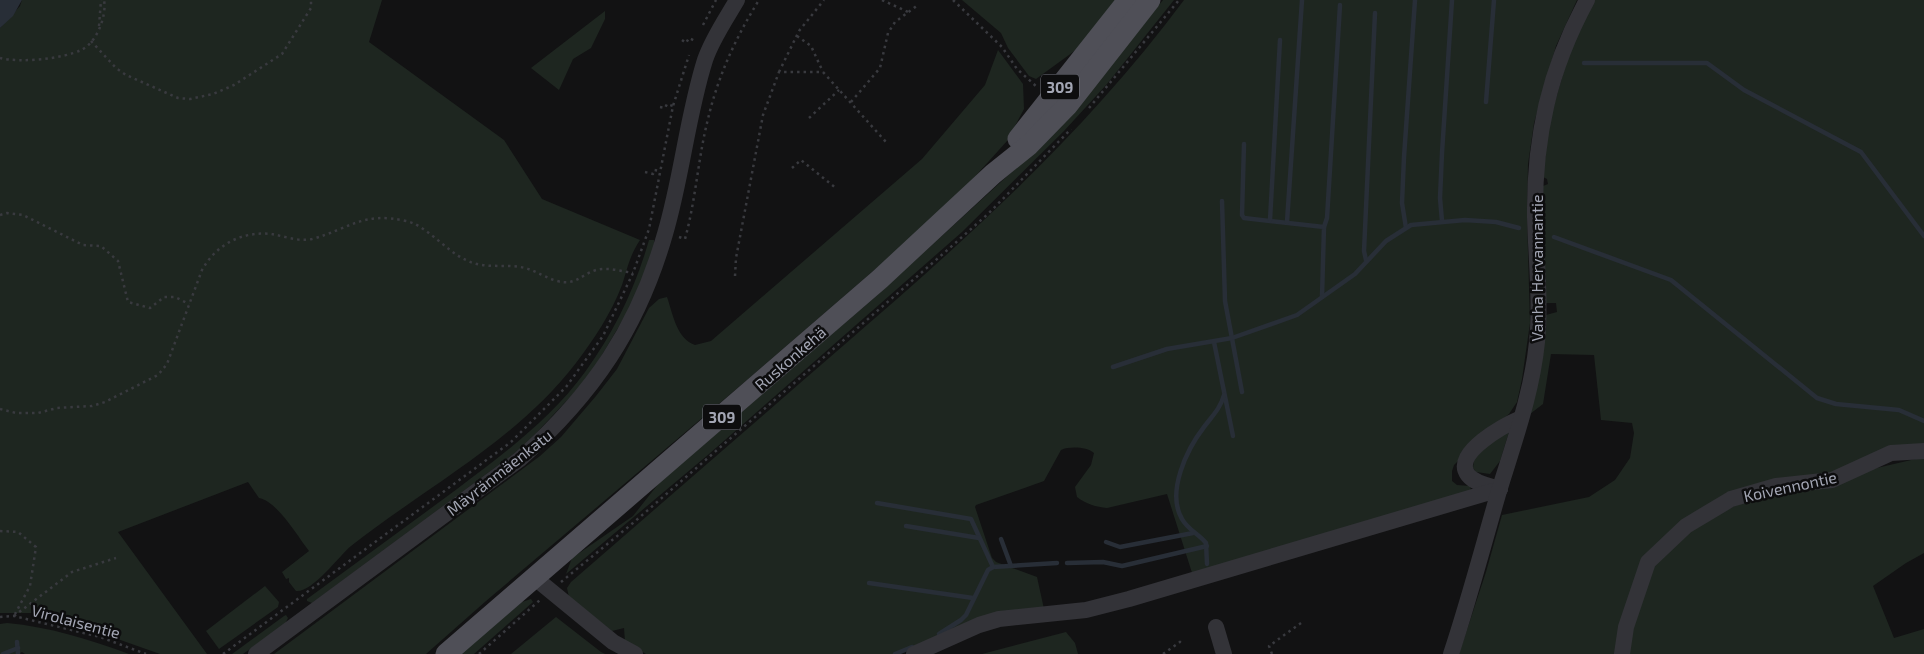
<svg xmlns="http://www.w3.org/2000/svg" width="1924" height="654" font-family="'Exo 2',sans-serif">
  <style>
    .green { fill: #1e2620 }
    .water { fill: #282e37 }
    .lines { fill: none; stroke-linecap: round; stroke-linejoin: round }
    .stream { stroke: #282e37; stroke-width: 4.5 }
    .path { stroke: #393a3f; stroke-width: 2.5; stroke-dasharray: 2.5 4; stroke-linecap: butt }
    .minor { stroke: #333338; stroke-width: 16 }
    .major { stroke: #4f4f57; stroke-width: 21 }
    .labels { text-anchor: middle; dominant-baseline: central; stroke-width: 5; stroke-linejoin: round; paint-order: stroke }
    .shield { fill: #0d0d0e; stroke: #767882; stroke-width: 1 }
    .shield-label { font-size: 15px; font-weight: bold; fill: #a3a6b4 }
    .street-label { font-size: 16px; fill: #a3a6b4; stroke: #0d0d0e }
  </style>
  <rect width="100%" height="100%" fill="#121213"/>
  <g class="green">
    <path d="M 22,0 L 382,0 L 369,42 L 504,140 L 542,199 L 640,240 C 629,257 628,267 622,285 C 611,314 594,339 576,363 C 516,441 426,487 351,546 C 339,556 312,593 296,591 L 289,582 L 289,578 L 286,579 L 282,572 L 309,551 C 298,537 277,501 259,498 L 248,482 L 118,532 L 207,654 L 160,654 L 44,613 L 0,613 L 0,28 L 20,6 Z"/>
    <path d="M 962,0 L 1119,0 L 1080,47 L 1036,79 L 1029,76 L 1008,48 L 1001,33 Z"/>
    <path d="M 1163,0 L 1174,0 L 1107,84 L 1064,131 L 962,232 L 709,454 L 566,574 L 572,558 L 633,516 L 659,483 L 874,298 L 1027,158 L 1131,40 Z"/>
    <path d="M 1184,0 L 1577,0 L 1556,46 L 1534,123 L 1528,164 L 1527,216 L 1530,323 L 1522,379 L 1517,402 L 1509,414 L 1490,429 L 1454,465 L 1452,471 L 1452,481 L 1457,485 L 1470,486 L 1471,491 L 1193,576 L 1167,494 L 1107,508 C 1096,507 1086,504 1077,497 L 1075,487 L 1091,465 L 1094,453 C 1087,447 1070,446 1061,450 L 1044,481 L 976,505 L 975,507 L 992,558 L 996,562 L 1037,577 L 1044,609 L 934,639 L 896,654 L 646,654 L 625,642 L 624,628 L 612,631 L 569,597 L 567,588 L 571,582 C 662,503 753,424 844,345 C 968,238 1086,132 1184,0 Z"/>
    <path d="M 1594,0 L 1924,0 L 1924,444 L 1852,469 L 1759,485 L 1656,550 L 1615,654 L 1459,654 L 1486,572 L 1502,515 L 1589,497 L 1615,480 L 1630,458 L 1634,433 L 1632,423 L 1601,420 L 1594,355 L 1551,354 L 1543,404 L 1530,414 L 1546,315 L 1557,312 L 1556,303 L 1546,303 L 1541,220 L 1543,186 L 1548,184 L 1547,179 L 1543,177 L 1549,122 L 1572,44 Z"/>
    <path d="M 605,11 L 605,19 L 591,48 L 573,59 L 559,90 L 531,68 Z"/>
    <path d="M 998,50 L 1023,84 L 1024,109 L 1007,141 L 971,181 L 894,253 L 747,380 L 486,601 L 426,654 L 274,654 L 540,456 L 561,437 L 596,396 L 617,369 L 649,308 L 659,299 L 667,297 C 673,314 676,338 695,345 L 711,341 L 922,159 L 985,85 Z"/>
    <path d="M 649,240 L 654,240 L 654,246 L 638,294 L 589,377 L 523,447 L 312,603 L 307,601 L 307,599 C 357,562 407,526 457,489 C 503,454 550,420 585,372 C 614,332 635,289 649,240 Z"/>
    <path d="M 1509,432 L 1500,461 L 1490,474 L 1476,472 L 1473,468 L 1474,459 L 1493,435 Z"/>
    <path d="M 1924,457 L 1924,553 L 1906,563 L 1873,586 L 1894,638 L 1924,629 L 1924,654 L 1625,654 L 1648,573 L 1686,531 L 1752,497 Z"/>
    <path d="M 265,586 L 279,602 L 278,607 L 219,649 L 206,631 Z"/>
    <path d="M 531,599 L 533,602 L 474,654 L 460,654 L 522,602 Z"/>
    <path d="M 284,616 L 286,615 L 288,618 L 285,624 L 243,654 L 232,654 Z"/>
    <path d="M 556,617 L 601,652 L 605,654 L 511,654 Z"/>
    <path d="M 7,623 C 49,627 89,639 129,654 L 25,654 L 22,652 L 18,654 L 0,654 L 0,624 Z"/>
    <path d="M 1066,632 L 1075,643 L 1078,654 L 982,654 Z"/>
  </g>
  <path class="water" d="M 0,0 L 22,0 L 13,16 L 0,28 Z"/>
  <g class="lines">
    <g class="stream">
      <path d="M 1584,63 L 1707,63 L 1744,90 L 1861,152 L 1924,236"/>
      <path d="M 1486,102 L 1494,0"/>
      <path d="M 1244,144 L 1242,215 L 1244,218 L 1324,227 L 1322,297"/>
      <path d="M 1222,201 L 1225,301 L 1242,392"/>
      <path d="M 1270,220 L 1280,40"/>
      <path d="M 1442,221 L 1440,198 L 1442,153 L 1452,0"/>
      <path d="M 1287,222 L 1302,0"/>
      <path d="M 1324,227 L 1327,218 L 1340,5"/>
      <path d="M 1406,228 L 1402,203 L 1404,157 L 1415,0"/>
      <path d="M 1554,237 L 1671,280 L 1817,398 L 1836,404 L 1899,410 L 1924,421"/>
      <path d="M 1366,260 L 1364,251 L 1375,13"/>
      <path d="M 1214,342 L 1233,436"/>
      <path d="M 1113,367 L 1167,349 L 1232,338 L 1297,315 L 1355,274 L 1386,241 L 1411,225 L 1465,220 L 1496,222 L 1519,228"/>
      <path d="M 877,503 L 971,519 L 993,567 L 1057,563"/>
      <path d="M 906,526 L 979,538"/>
      <path d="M 1001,539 L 1011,566"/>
      <path d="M 1106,542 L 1120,547 L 1193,533"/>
      <path d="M 1067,563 L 1103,562 L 1122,566 L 1207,546"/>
      <path d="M 1207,564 L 1206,543 C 1199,534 1188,530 1182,519 C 1166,492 1187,449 1204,427 C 1213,415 1220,409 1224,395"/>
      <path d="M 869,583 L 973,598"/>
      <path d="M 939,634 L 961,620 L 966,615 L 988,570 L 993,567"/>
      <path d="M 17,642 L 18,654"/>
      <path d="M 3,654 L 18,648"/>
      <path d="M 895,654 L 912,647"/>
    </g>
    <g class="path">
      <path d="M 882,0 L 908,12"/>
      <path d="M 953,0 L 1002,47 L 1017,69 L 1037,87"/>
      <path d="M 703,25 L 716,0"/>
      <path d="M 99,26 L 101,0"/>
      <path d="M 797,36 L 811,46 L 823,72"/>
      <path d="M 682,40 L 686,43 L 689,38 L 695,41"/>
      <path d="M 91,41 L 116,68 L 126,75 L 178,98 L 190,99 L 213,94 L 234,85 L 282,54 L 311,8 L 311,0"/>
      <path d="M 0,58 C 19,63 63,59 81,50 C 97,43 107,15 104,0"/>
      <path d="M 779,72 L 799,31 L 824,0"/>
      <path d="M 851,102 L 880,68 L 888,33 L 895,22 L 918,5"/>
      <path d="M 660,107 L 665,108 L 667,104 L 673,106"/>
      <path d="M 1089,108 L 1179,0"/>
      <path d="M 809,118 L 839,90"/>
      <path d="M 792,168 L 801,160 L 837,189"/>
      <path d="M 645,172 L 653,174 L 654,170 L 660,171"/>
      <path d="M 0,215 L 7,213 L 23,215 L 83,245 L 101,246 L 118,261 L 128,302 L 150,308 L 164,297 L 175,297 L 189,304"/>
      <path d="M 679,237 L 685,239 C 696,199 698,158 708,119 C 718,76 736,37 759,0"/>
      <path d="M 735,276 L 736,258 L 763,115 L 779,72 L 823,72 L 886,142"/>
      <path d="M 0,409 L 16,413 L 38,413 L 57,408 L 92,406 L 105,402 L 158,375 L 167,364 L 202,270 C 216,245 241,231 271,234 C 284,236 298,242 312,239 C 349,229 363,211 406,221 C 426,225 446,251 466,260 C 485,270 505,263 525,268 C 536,271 546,278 557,281 C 576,286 580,275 596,270 C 607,267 621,271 633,273"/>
      <path d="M 0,531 L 18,532 L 36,547 L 30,586 L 15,614"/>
      <path d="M 561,582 L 633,523 L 944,253 L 989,213 L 1071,129"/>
      <path d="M 14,616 L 72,572 L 116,558"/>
      <path d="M 0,617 L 14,616 L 100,637 L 146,654"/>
      <path d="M 223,654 L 511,442 L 566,387 L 603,336 L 633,273 L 649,229 L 673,106 L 689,55"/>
      <path d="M 479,654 L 540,600"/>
      <path d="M 1163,654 L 1180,642 L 1180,637"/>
      <path d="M 1272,654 L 1269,646 L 1301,623"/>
    </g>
    <g class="minor">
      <path d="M 1500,489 C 1490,486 1475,484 1468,475 C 1451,453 1507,424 1521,418"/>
      <path d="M 535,578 L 613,642 L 635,654"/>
      <path d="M 1216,627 L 1224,654"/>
      <path d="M 256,654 L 520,459 C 593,394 638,328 665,234 C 682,177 687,117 705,60 C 712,39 726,19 737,0"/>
      <path d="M 914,654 L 979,625 L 999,619 L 1086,610 L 1129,599 L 1500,489"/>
      <path d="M 1451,654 C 1469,600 1483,546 1499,491 C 1514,442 1532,393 1537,342 C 1541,301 1536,258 1535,217 C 1534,138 1549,70 1587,0"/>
      <path d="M 1622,654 L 1626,627 L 1648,562 L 1686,526 L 1731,499 L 1776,486 L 1832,480 L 1891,453 L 1924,451"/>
    </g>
    <g class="major">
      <path d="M 1018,139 L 1128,0"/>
      <path d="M 446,654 L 880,279 L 993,174 L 1029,145 L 1067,106 L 1150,0"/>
    </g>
  </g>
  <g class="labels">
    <g class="shield">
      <rect x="1041" y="74.5" width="38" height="25" rx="4"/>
      <rect x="703" y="404.5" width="38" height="25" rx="4"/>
    </g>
    <g class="shield-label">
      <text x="1060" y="87">309</text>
      <text x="722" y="417">309</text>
    </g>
    <g class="street-label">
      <text transform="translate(1536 268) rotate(-90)">Vanha Hervannantie</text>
      <text transform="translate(790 358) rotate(-41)">Ruskonkehä</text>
      <text transform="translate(499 472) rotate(-38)">Mäyränmäenkatu</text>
      <text transform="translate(1790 486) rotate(-12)">Koivennontie</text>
      <text transform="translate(76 621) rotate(15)">Virolaisentie</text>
    </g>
  </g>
</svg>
